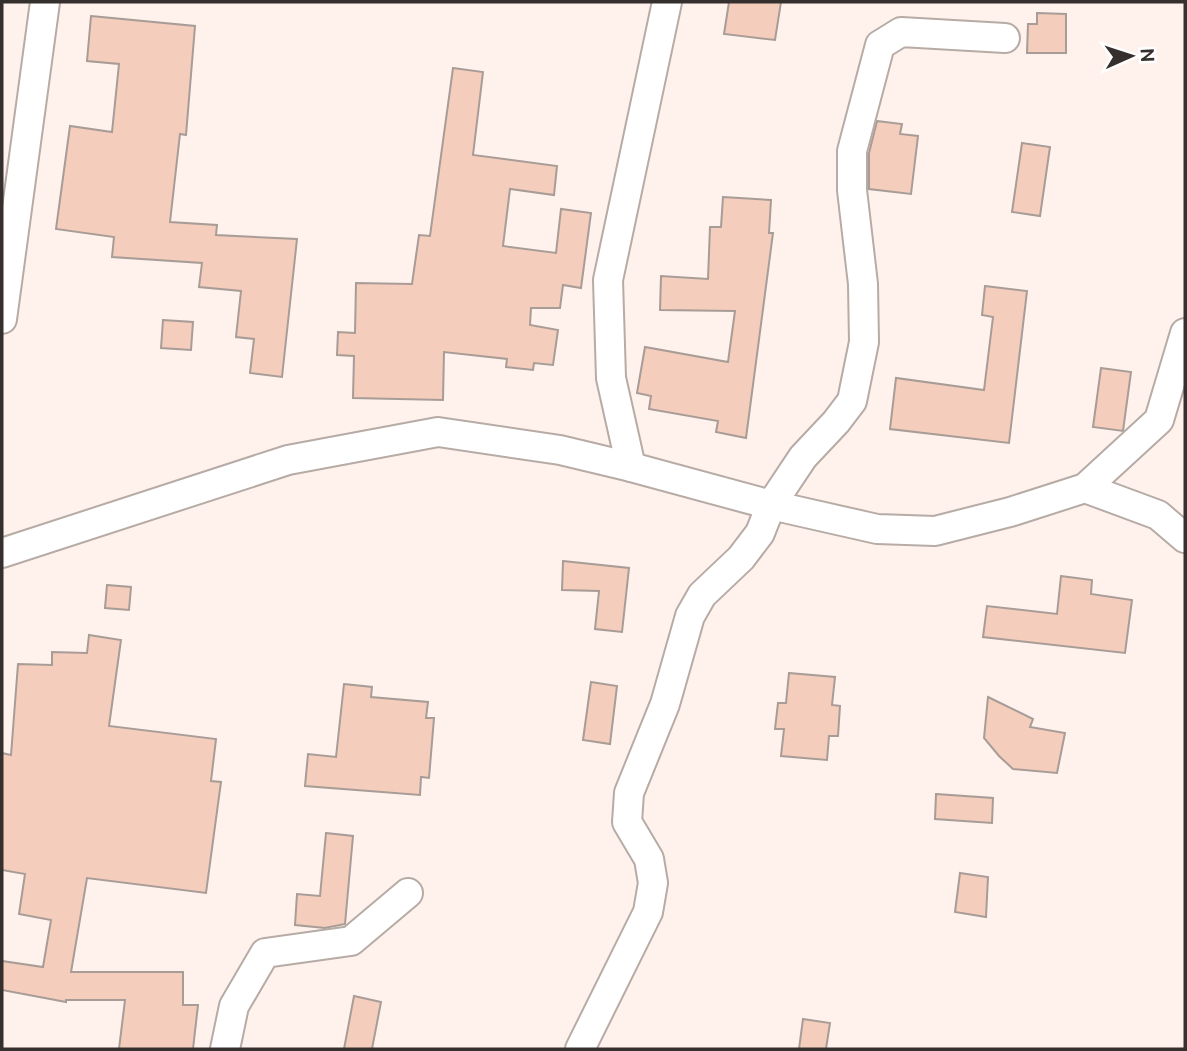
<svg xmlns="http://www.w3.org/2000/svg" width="1187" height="1051" font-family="Ubuntu,sans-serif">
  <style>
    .building { fill: #f4cdbc; stroke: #a89c97; stroke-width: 2 }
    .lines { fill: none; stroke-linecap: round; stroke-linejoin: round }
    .minor-casing { stroke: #b7aba6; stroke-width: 32 }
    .minor { stroke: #fff; stroke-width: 28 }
  </style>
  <rect width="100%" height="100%" fill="#fff1ec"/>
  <g class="building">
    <path d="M 729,2 L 781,2 L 775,40 L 724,34 Z"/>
    <path d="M 1037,13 L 1066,14 L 1066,53 L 1027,53 L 1028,24 L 1037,24 Z"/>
    <path d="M 91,16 L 195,26 L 186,135 L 180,134 L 170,222 L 217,225 L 216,235 L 297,239 L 282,377 L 250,373 L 254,339 L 236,337 L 241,291 L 199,287 L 202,263 L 112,257 L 114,237 L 56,229 L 70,126 L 112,132 L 119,64 L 87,61 Z"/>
    <path d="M 453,68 L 483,72 L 473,155 L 557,166 L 554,195 L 510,189 L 503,246 L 556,253 L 561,209 L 591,213 L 581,288 L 563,285 L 560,308 L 531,308 L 530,325 L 558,330 L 553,365 L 534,363 L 533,370 L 506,367 L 507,359 L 444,352 L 443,400 L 353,398 L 354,356 L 337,355 L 338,332 L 355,333 L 356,283 L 412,284 L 419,235 L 430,236 Z"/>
    <path d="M 877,121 L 902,124 L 900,134 L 918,136 L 911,194 L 869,189 L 869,153 Z"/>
    <path d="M 1022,143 L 1050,147 L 1040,216 L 1012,212 Z"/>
    <path d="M 723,197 L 771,200 L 769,233 L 773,233 L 746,438 L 716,432 L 718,421 L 649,409 L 651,396 L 637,393 L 645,347 L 728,362 L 735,311 L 660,310 L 661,276 L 708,279 L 710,227 L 721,227 Z"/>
    <path d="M 985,286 L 1027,291 L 1009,443 L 890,429 L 896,378 L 984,390 L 993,317 L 982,315 Z"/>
    <path d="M 163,320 L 193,322 L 191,350 L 161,348 Z"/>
    <path d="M 1101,368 L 1131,372 L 1123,431 L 1093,427 Z"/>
    <path d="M 563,561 L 629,568 L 622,632 L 595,629 L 599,591 L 562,590 Z"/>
    <path d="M 1061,576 L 1092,580 L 1091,594 L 1132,600 L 1125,653 L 983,637 L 987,606 L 1057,614 Z"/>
    <path d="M 107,585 L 131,587 L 129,610 L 105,608 Z"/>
    <path d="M 89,635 L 121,640 L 109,726 L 216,739 L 211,781 L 221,782 L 206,893 L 87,878 L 71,972 L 183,972 L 183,1005 L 198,1005 L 193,1049 L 119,1049 L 125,1000 L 66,1000 L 66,1002 L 2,990 L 2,961 L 43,967 L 51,920 L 19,914 L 25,874 L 2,870 L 2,753 L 11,755 L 18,664 L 52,665 L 52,652 L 87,653 Z"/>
    <path d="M 789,673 L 835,677 L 832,705 L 840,706 L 838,736 L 829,736 L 827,760 L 781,756 L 784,729 L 775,729 L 778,703 L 786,703 Z"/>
    <path d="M 591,682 L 617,686 L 610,744 L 583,740 Z"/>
    <path d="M 344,684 L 372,687 L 371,697 L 428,702 L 426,718 L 434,718 L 429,778 L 421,777 L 420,795 L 305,786 L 308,754 L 336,757 Z"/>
    <path d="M 988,697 L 1033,719 L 1030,727 L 1065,733 L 1057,773 L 1013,769 L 999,756 L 984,738 Z"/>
    <path d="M 936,794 L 993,798 L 992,823 L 935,819 Z"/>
    <path d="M 326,833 L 353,836 L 345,924 L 325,928 L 295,925 L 297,894 L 320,896 Z"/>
    <path d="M 960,873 L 988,877 L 986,917 L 955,912 Z"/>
    <path d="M 354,996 L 381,1002 L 372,1049 L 344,1049 Z"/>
    <path d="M 803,1019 L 830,1023 L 826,1049 L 799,1049 Z"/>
  </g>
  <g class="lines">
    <defs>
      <g id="minor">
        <path d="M 667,2 L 608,280 L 611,378 L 631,467 L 771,505 L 803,457 L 836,422 L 852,401 L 864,342 L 863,284 L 852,190 L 852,151 L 880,45 L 901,32 L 1005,38"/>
        <path d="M 2,319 L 45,2"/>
        <path d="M 1085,488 L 1158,515 L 1185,538"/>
        <path d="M 2,553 L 288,460 L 438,432 L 560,450 L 631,467"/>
        <path d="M 225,1049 L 234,1006 L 265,953 L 351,941 L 408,893"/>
        <path d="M 580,1049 L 648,912 L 653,883 L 649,859 L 627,822 L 629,793 L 665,704 L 690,616 L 702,595 L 741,558 L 760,533 L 771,505 L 877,529 L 935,531 L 1010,512 L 1085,488 L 1159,420 L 1185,333"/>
      </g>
    </defs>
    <use href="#minor" class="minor-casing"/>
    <use href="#minor" class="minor"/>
  </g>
  <rect width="1187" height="1051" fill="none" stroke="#35302e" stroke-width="7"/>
  <g transform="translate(1131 56) rotate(87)" stroke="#ffffff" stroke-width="5" paint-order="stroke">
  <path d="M0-5L12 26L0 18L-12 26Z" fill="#35302e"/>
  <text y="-10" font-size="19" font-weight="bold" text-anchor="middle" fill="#35302e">N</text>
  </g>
</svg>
